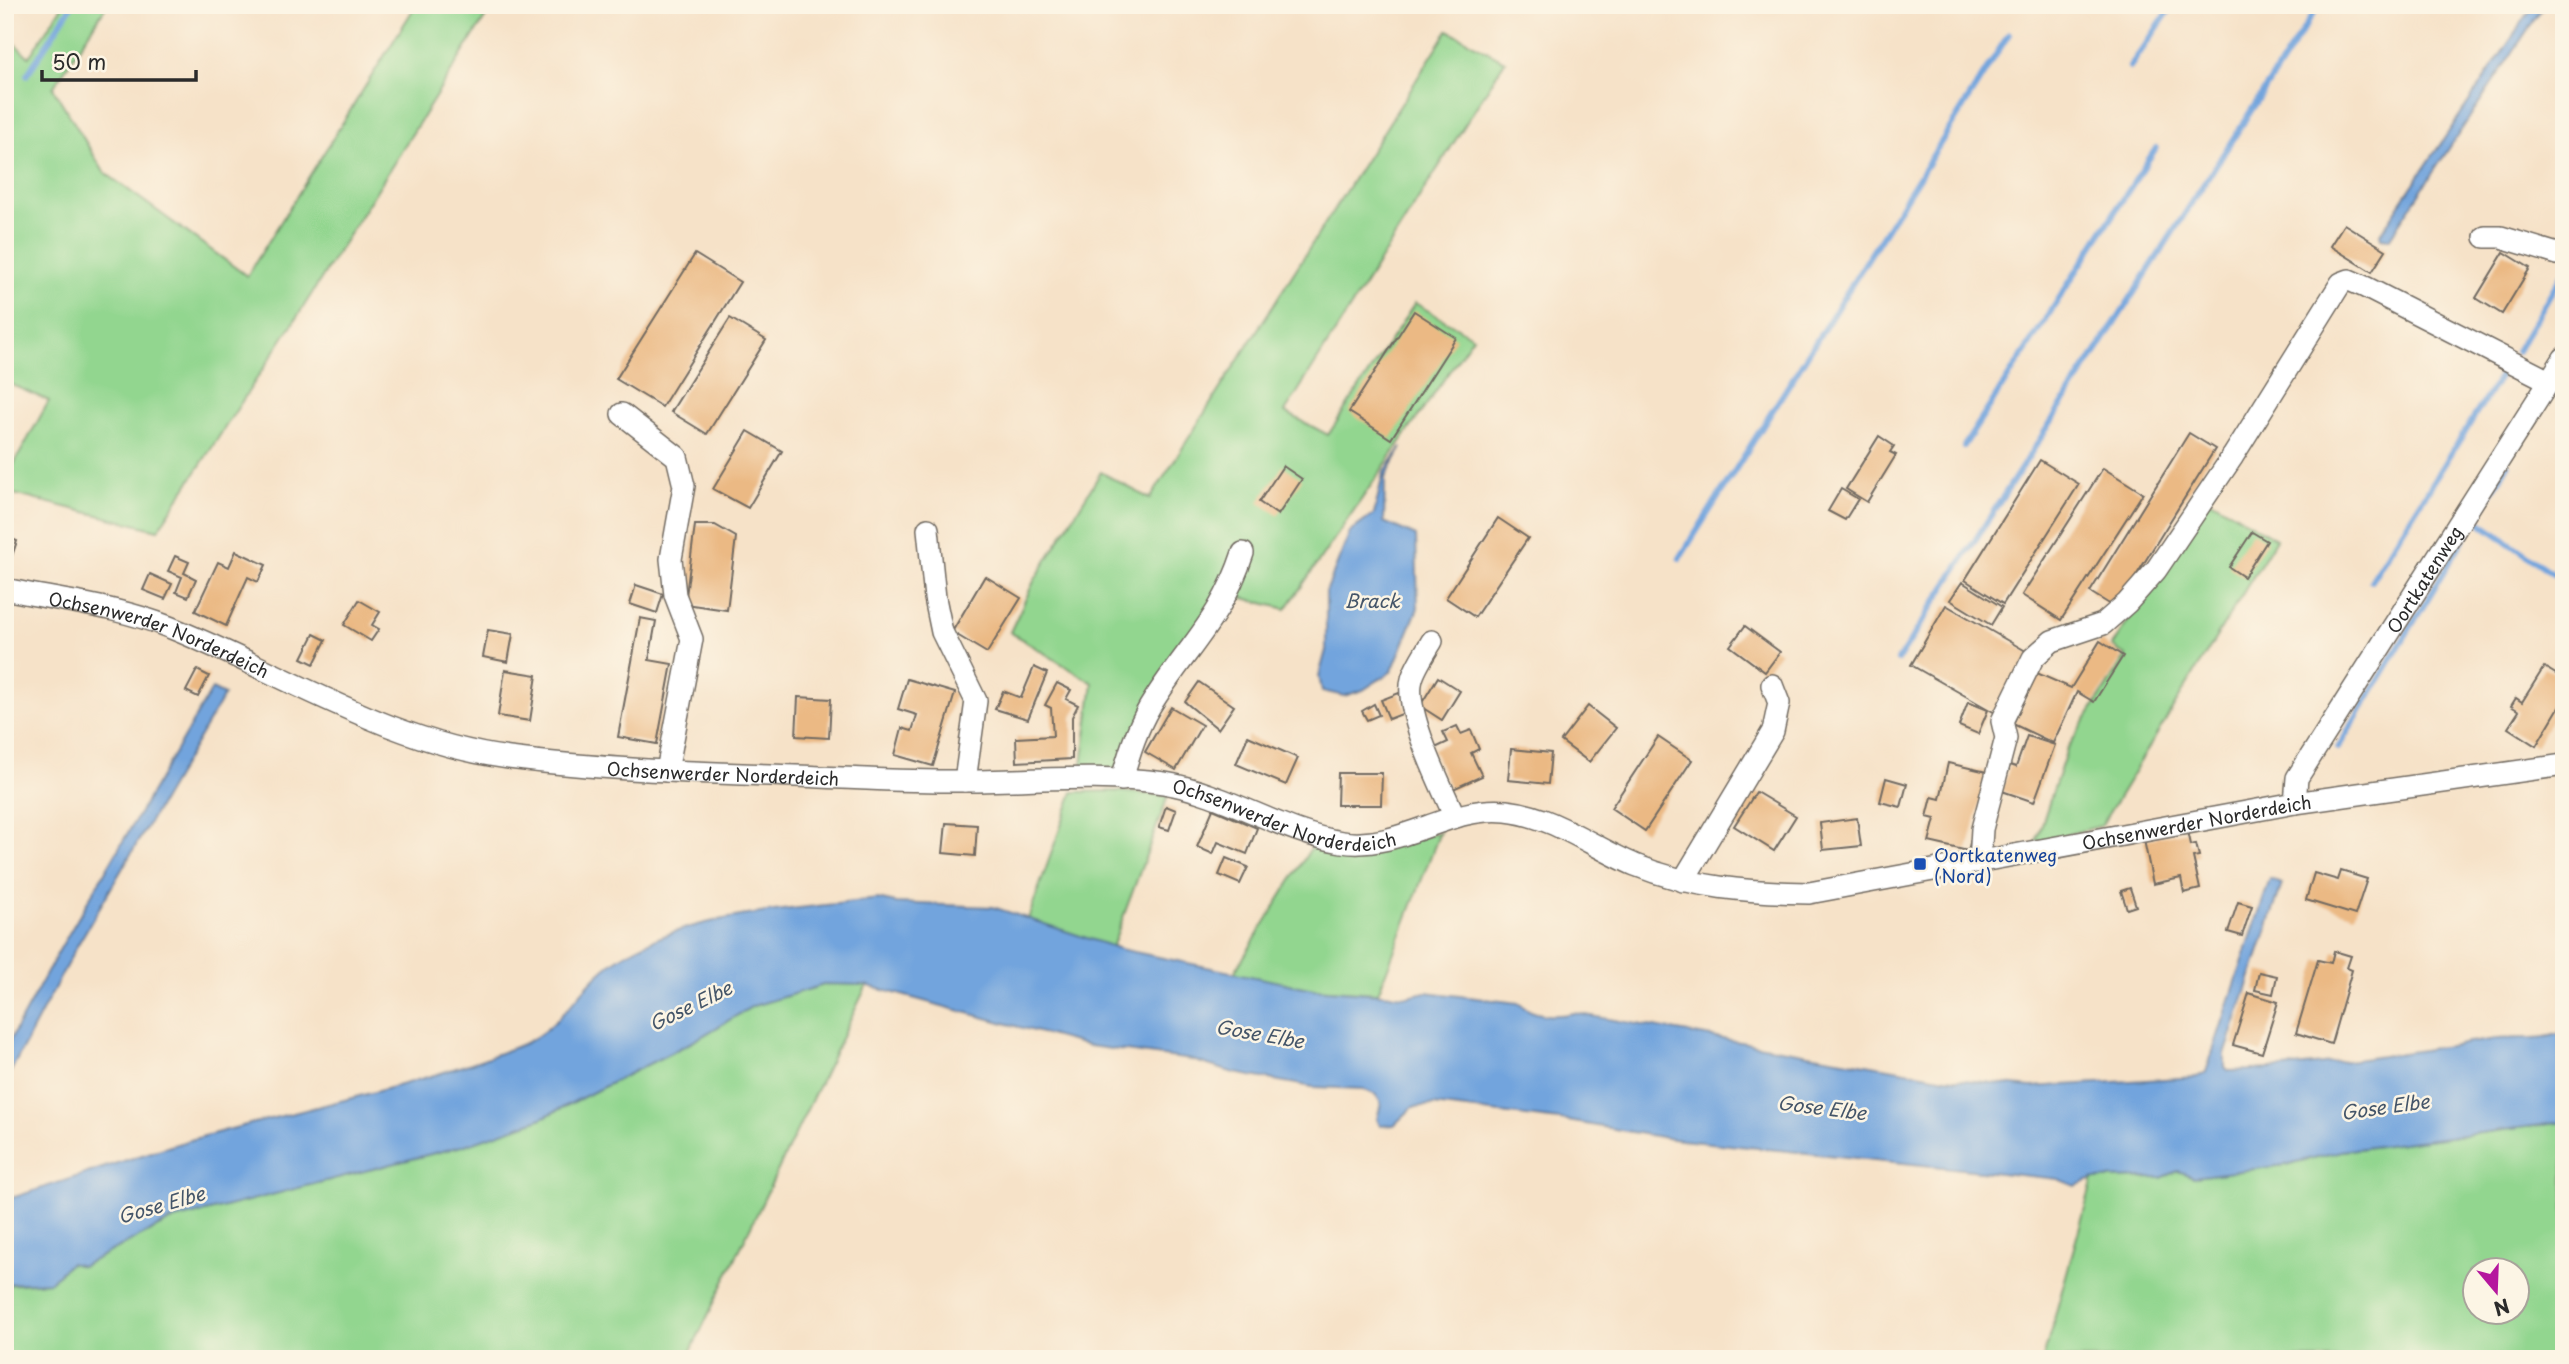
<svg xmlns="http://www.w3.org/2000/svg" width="2569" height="1364" font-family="'Playpen Sans',sans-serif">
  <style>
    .green { fill: #92d68f; stroke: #5e805d; stroke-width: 2; fill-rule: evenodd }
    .water { fill: #72a4dd; stroke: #4e6884; stroke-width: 2 }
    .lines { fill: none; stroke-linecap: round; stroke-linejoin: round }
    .stream { stroke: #72a4dd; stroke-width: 6 }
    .building { fill: #ebb984 }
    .minor-casing { stroke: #726b62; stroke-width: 24 }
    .minor { stroke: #fff; stroke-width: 21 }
    .transit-dot { fill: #1a4fb4; stroke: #fcf5e5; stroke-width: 2.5 }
    .labels { text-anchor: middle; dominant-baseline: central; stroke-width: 5; stroke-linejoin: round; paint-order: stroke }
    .street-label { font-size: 18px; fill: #2b2b2b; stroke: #fcf5e5 }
    .transit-label { font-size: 18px; fill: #164399; stroke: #fcf5e5; text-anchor: start }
    .water-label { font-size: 19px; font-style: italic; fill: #445569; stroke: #fcf5e5 }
  </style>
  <rect width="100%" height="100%" fill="#fcf5e5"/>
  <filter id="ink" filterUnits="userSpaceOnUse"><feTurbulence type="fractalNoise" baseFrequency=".0143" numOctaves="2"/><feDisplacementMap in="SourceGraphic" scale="14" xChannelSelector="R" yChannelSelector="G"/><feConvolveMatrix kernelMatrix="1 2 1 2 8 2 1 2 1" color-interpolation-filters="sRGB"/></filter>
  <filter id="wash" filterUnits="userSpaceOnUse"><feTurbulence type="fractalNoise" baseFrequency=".00686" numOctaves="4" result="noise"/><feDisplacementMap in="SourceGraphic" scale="28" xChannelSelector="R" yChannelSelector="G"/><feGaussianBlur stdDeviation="1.57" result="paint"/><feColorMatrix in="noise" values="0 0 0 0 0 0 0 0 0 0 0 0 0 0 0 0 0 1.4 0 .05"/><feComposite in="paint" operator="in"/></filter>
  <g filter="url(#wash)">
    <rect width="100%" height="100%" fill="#f6e2c8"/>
    <g class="green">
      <path d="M 63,5 L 107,5 L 53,88 L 104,172 L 247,276 L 416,5 L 493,5 L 299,314 L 158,530 L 5,492 L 5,480 L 49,401 L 5,382 L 5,35 L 29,57 Z"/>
      <path d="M 1448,30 L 1505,61 L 1285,412 L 1328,435 L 1415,303 L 1473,337 L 1286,609 L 1220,592 L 1123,768 L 1081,772 L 1093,683 L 1010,632 L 1034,581 L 1101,472 L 1150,499 Z"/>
      <path d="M 2208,498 L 2276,539 L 2101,826 L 2036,842 L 2067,749 L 2126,656 L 2112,646 Z"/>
      <path d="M 1116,791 L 1168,796 L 1112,947 L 1028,919 L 1073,792 Z"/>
      <path d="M 1440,832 L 1378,993 L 1313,989 L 1234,973 L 1314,843 L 1350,856 Z"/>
      <path d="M 827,984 L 867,985 L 687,1359 L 5,1359 L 5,1285 L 50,1282 L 70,1263 L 82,1266 L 170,1221 L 462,1146 L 540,1119 L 692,1042 L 753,1006 Z"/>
      <path d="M 2564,1122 L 2564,1359 L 2043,1359 L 2093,1179 L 2161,1178 L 2178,1171 L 2194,1177 L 2285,1165 L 2341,1151 ZM 2474,1270 L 2516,1270 L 2516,1312 L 2474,1312 Z"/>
    </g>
    <g class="water">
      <path d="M 2534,5 L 2544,5 L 2389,239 L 2381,238 L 2380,234 Z"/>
      <path d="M 1402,447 L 1385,478 L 1384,522 L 1416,536 L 1418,608 L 1392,671 L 1363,690 L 1344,696 L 1322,691 L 1319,676 L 1326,650 L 1326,592 L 1350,532 L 1374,514 L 1383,474 Z"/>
      <path d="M 212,689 L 224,695 L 74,951 L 5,1082 L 5,1049 L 61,947 Z"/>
      <path d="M 2270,879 L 2282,884 L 2225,1055 L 2225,1067 L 2229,1071 C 2317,1069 2403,1052 2490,1040 C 2515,1036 2539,1042 2564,1032 L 2564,1122 L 2341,1151 L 2285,1165 L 2194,1177 L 2178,1171 L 2161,1178 L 2093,1179 L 2075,1186 L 2058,1179 L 1672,1139 L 1568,1121 L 1433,1105 L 1413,1107 L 1394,1125 L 1380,1126 L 1377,1119 L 1381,1103 L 1376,1095 L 1363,1089 L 1313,1087 L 1234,1073 L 1192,1060 L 1089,1046 L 865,985 L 827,984 L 753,1006 L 692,1042 L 540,1119 L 462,1146 L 170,1221 L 82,1266 L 70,1263 L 50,1282 L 5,1284 L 5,1200 C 66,1181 126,1159 187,1141 C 299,1109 414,1088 523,1044 C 563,1027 581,983 616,960 C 689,911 793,911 877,899 L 896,903 L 993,907 L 1120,949 L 1313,989 L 1408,996 L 1426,992 L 1518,1003 C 1535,1017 1554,1017 1574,1013 L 1946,1078 L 2031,1087 L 2197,1077 L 2206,1072 Z"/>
    </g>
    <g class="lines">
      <g class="stream">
        <path d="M 2130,67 L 2173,5"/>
        <path d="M 27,75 L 72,5"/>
        <path d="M 2517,351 L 2562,274"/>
        <path d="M 1964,446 L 2156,148"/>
        <path d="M 2475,519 L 2564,581"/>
        <path d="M 1680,558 L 2009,34"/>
        <path d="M 2371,581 L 2503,371"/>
        <path d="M 1898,660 L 2319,5"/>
        <path d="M 2338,748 L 2508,465"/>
      </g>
    </g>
    <g id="blocks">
      <g class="building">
        <path d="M 2344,224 L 2386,250 L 2372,272 L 2330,246 Z"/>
        <path d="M 2504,252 L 2530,268 L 2502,314 L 2476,298 Z"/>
        <path d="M 695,254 L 740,282 L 662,407 L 616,379 Z"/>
        <path d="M 1414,311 L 1456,338 L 1391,439 L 1349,412 Z"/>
        <path d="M 730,318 L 766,340 L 707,434 L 671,412 Z"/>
        <path d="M 748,431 L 782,451 L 748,508 L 713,489 Z"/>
        <path d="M 2189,433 L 2215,449 L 2116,608 L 2090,592 Z"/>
        <path d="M 1879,436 L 1894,446 L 1890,452 L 1896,455 L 1867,502 L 1846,489 Z"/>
        <path d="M 2040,460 L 2079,484 L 2003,604 L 1965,580 Z"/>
        <path d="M 1283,466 L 1302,479 L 1278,515 L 1259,502 Z"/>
        <path d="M 2103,468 L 2143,493 L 2061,620 L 2022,595 Z"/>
        <path d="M 1841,489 L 1858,499 L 1845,520 L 1828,511 Z"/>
        <path d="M 1498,518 L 1528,538 L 1475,617 L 1446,598 Z"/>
        <path d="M 695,525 L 715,525 L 736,537 L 727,610 L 685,604 Z"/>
        <path d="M 5,532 L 8,533 L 7,537 L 17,541 L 6,574 Z"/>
        <path d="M 2252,532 L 2267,541 L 2244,577 L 2229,567 Z"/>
        <path d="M 236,551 L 266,565 L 258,582 L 248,577 L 226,626 L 195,611 L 218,562 L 229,567 Z"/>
        <path d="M 175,556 L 189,562 L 184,573 L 196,579 L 188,597 L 176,592 L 182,577 L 168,571 Z"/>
        <path d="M 150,574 L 172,584 L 165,599 L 143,590 Z"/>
        <path d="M 985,576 L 1021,598 L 987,653 L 952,632 Z"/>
        <path d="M 1962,582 L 2002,607 L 1991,625 L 1950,600 Z"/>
        <path d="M 636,585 L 663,594 L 657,613 L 630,604 Z"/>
        <path d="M 359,600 L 380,612 L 372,625 L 379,629 L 371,641 L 344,625 Z"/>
        <path d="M 1946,605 L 2031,654 L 1997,714 L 1911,665 Z"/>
        <path d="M 640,618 L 656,621 L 649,660 L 672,664 L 657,744 L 618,737 Z"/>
        <path d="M 1745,626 L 1780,652 L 1765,672 L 1730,646 Z"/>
        <path d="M 488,630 L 513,634 L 508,662 L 483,657 Z"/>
        <path d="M 314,634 L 326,640 L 314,664 L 302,658 Z"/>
        <path d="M 2100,641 L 2123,656 L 2094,702 L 2077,692 L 2053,743 L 2013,724 L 2037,673 L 2071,688 Z"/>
        <path d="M 1034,667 L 1047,673 L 1028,719 L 995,709 L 1003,691 L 1021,698 Z"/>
        <path d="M 2544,667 L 2564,679 L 2564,699 L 2536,746 L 2508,728 L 2519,711 L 2511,706 L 2516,698 L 2522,702 Z"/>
        <path d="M 197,670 L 209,676 L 198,697 L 186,691 Z"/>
        <path d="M 505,670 L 537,675 L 530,721 L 498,716 Z"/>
        <path d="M 1438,677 L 1460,691 L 1442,720 L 1420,706 Z"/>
        <path d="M 907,679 L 955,693 L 933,766 L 895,755 L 902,728 L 912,731 L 917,715 L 898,709 Z"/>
        <path d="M 1199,682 L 1234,706 L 1218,729 L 1185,702 Z"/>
        <path d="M 1057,683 L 1071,690 L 1066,699 L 1078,705 L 1072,717 L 1072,759 L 1017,762 L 1016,738 L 1053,736 L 1051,708 L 1045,705 Z"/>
        <path d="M 1399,693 L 1407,712 L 1389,719 L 1381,700 Z"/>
        <path d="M 798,697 L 831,699 L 829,738 L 796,736 Z"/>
        <path d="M 1968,702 L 1988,710 L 1978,734 L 1959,726 Z"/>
        <path d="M 1374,704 L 1379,715 L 1367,720 L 1362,711 Z"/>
        <path d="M 1588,706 L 1616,728 L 1589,762 L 1561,741 Z"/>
        <path d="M 1171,707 L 1202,725 L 1176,770 L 1145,752 Z"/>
        <path d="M 1457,726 L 1461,734 L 1471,730 L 1479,749 L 1471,753 L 1482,776 L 1451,790 L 1433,749 L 1448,742 L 1443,732 Z"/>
        <path d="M 1248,736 L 1298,758 L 1286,785 L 1236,764 Z"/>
        <path d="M 2027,736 L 2055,745 L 2034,802 L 2002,791 L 2010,765 L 2016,767 Z"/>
        <path d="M 1658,737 L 1692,760 L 1645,831 L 1611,808 Z"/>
        <path d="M 1511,749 L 1551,753 L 1548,784 L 1508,780 Z"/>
        <path d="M 1948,763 L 1987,772 L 1968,851 L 1929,842 L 1935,819 L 1927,817 L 1932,797 L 1940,799 Z"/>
        <path d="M 1338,773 L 1382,773 L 1381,805 L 1337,805 Z"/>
        <path d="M 1886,778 L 1907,784 L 1901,807 L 1880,802 Z"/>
        <path d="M 1756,792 L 1796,816 L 1774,851 L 1734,826 Z"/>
        <path d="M 1166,806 L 1176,810 L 1169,830 L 1159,827 Z"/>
        <path d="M 1213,809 L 1257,828 L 1247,854 L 1218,842 L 1213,854 L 1197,847 Z"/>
        <path d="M 1857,818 L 1861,846 L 1823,850 L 1820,823 Z"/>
        <path d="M 946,823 L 977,825 L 975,856 L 943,853 Z"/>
        <path d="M 2187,831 L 2190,845 L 2196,844 L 2199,856 L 2193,857 L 2200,889 L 2184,893 L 2181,878 L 2153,884 L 2144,840 Z"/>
        <path d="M 1226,858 L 1248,867 L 1240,884 L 1219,875 Z"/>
        <path d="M 2341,871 L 2367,879 L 2355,915 L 2306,900 L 2314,873 L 2338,880 Z"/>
        <path d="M 2130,888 L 2136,906 L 2127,909 L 2121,891 Z"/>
        <path d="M 2238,902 L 2252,906 L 2242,936 L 2228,932 Z"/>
        <path d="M 2334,951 L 2351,956 L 2347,968 L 2352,970 L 2331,1044 L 2296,1033 L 2318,960 L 2331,963 Z"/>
        <path d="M 2259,972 L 2277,976 L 2273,994 L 2255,990 Z"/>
        <path d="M 2249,993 L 2278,1002 L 2262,1053 L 2233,1045 Z"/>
      </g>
    </g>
  </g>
  <g filter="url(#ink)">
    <use href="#blocks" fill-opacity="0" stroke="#726b62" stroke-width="2"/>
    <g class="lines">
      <defs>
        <g id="minor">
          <path d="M 2485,237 L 2501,237 L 2564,256"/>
          <path d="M 622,414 L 677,457 L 684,486 L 671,559 L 675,595 L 692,639 L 667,771"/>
          <path d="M 928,529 L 935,598 L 942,632 L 976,701 L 965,781"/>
          <path id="s1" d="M 5,589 C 60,601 117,606 169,627 C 282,672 387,742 509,758 C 596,769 684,772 771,775 C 830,777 889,781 949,781 C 1020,782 1094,773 1164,783 C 1227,793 1282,833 1342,842 C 1399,851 1449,805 1506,811 C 1554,816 1592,847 1635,865 C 1692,888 1748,892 1809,893 L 2295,803 L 2564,765"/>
          <path d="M 1432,641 C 1425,653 1415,667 1412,679 C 1403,710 1442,788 1455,817"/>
          <path d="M 1122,780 C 1129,752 1138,724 1154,700 C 1189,645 1222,618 1243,553"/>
          <path id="s2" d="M 2295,803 L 2297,778 L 2564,358"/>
          <path d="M 1980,862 L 1982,829 L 2006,738 L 2002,721 L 2033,658 L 2052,641 L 2103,624 L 2127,603 L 2156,570 L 2233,456 L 2341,283 L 2349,280 L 2365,287 L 2549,381"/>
          <path d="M 1683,881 L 1773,731 L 1779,703 L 1772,685"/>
        </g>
      </defs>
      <use href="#minor" class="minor-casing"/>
      <use href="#minor" class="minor"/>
    </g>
  </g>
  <rect class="transit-dot" x="1913" y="857" width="14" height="14" rx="3.5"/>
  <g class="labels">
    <g class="street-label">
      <text stroke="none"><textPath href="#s2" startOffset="261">Oortkatenweg</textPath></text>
      <text stroke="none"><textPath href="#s1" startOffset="161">Ochsenwerder Norderdeich</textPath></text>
      <text stroke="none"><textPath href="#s1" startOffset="749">Ochsenwerder Norderdeich</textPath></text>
      <text stroke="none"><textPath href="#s1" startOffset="1316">Ochsenwerder Norderdeich</textPath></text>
      <text stroke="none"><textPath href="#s1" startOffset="2259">Ochsenwerder Norderdeich</textPath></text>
    </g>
    <g class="transit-label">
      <text x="1934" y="854">Oortkatenweg<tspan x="1934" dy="21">(Nord)</tspan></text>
    </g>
    <g class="water-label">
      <text x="1372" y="600">Brack</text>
      <text transform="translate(690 1005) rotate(-26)">Gose Elbe</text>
      <text transform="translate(1260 1033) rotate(10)">Gose Elbe</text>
      <text transform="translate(2385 1106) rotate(-8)">Gose Elbe</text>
      <text transform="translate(1822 1107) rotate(7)">Gose Elbe</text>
      <text transform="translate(161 1204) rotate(-16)">Gose Elbe</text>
    </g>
  </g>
  <rect width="2569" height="1364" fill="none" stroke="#fcf5e5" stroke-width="28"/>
  <g transform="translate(2496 1291) rotate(161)"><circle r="33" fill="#fcf5e5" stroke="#a8a49b" stroke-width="2"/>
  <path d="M0-5L12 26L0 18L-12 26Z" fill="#b5179e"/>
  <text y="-10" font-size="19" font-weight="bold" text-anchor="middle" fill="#2b2b2b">N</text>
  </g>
  <path d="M42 70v10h154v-10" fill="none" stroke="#2b2b2b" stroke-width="3.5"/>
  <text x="52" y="70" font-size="21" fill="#2b2b2b" stroke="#fcf5e5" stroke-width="5" paint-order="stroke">50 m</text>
</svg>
